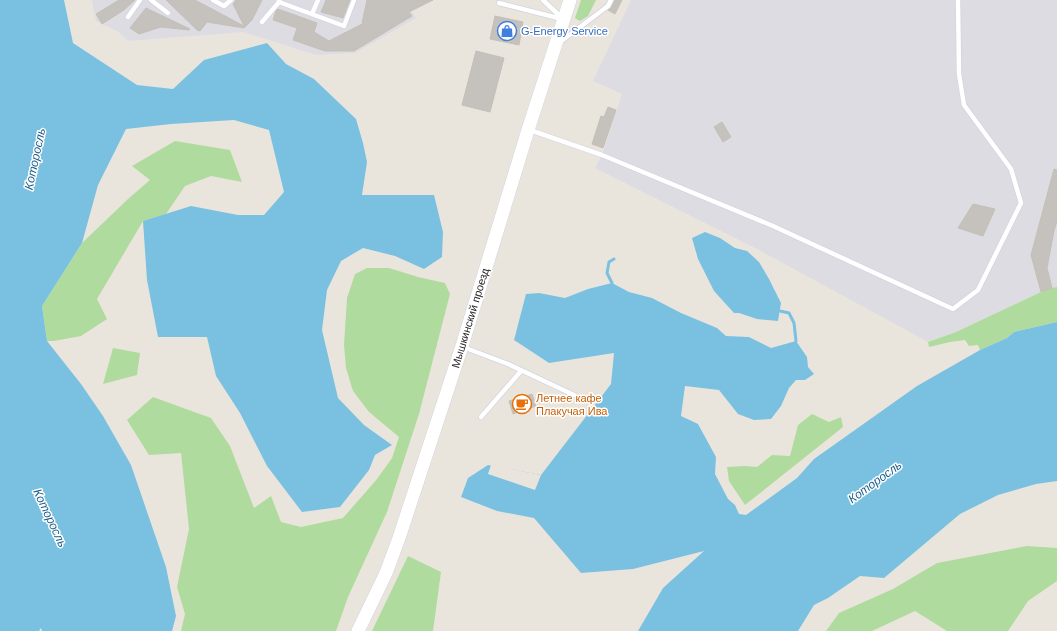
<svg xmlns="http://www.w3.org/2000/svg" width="1057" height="631" font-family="Arial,sans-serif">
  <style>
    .industrial { fill: #dedce3 }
    .green { fill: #b0db9e }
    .water { fill: #7ac1e1 }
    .pier { fill: #eae5dc }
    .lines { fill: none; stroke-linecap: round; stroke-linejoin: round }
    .stream { stroke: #7ac1e1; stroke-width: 3 }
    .building { fill: #c5c1bc; stroke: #c5c0b6 }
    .lane-casing { stroke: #d2d4e0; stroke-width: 6 }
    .secondary-casing { stroke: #d2d4e0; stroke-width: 14 }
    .lane { stroke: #fff; stroke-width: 4.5 }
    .secondary { stroke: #fff; stroke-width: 13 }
    .labels { text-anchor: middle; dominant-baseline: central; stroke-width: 3; stroke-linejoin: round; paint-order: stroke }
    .shop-label { font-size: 11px; fill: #366cbe; stroke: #fff; text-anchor: start }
    .street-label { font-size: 11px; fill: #292929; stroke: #fff }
    .food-label { font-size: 11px; fill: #c56008; stroke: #fff; text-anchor: start }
    .water-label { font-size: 12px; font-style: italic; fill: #1b5f8b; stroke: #fff }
  </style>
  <rect width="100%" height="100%" fill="#eae5dc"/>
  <g class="industrial">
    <path d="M 92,0 L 405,0 L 416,18 L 355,53 L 316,55 L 244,32 L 128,41 L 119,32 L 96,21 Z"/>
    <path d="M 631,0 L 1057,0 L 1057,287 L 1052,288 L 1041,292 L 956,332 L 928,342 L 759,250 L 595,168 L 602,155 L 622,94 L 593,81 Z"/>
  </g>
  <g class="green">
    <path d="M 581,0 L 596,0 L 588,16 L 580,21 L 575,18 Z"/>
    <path d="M 175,141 L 230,150 L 242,182 L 211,176 L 185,186 L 166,214 L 143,221 L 97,299 L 107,319 L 81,336 L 54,341 L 47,341 L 42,306 L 82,243 L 128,199 L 150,180 L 132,166 Z"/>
    <path d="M 367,268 L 389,268 L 418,277 L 445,283 L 450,294 L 419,414 L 387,512 L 348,597 L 336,631 L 181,631 L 185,614 L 177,587 L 189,529 L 181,453 L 149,455 L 127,420 L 153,397 L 211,418 L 230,446 L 254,508 L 271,496 L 281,522 L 301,527 L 343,518 L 377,479 L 392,458 L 399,437 L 369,412 L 353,391 L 346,368 L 344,345 L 347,298 L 355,274 Z"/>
    <path d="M 1057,287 L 1057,322 L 1014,332 L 1007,338 L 980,350 L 978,345 L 969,346 L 965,340 L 950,342 L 929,347 L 928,342 L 956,332 L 1041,292 L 1052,288 Z"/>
    <path d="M 113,348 L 140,353 L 137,375 L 103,384 Z"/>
    <path d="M 812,414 L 829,422 L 841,417 L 843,427 L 745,505 L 729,481 L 727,467 L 745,466 L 757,467 L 772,455 L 790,456 L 798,425 Z"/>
    <path d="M 1027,546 L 1057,548 L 1057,581 L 1028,601 L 1008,631 L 947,631 L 915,611 L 872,631 L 826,631 L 839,613 L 893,589 L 937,563 Z"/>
    <path d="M 408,556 L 441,572 L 433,631 L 372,631 Z"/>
  </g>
  <g class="water">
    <path d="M 0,0 L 64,0 L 73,43 L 137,85 L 173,89 L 204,60 L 267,43 L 286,64 L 314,79 L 356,119 L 363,143 L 367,162 L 362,195 L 434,195 L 443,232 L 442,257 L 424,269 L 395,256 L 363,248 L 341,261 L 327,290 L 322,330 L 338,398 L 364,425 L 392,445 L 375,455 L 369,470 L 340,507 L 302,512 L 267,466 L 240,413 L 216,376 L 207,337 L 158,337 L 147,280 L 143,221 L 191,206 L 238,215 L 264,215 L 284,192 L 269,130 L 234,120 L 171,124 L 126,129 L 98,185 L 82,243 L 42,306 L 47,341 L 81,384 L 103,416 L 131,465 L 166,567 L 176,616 L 172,631 L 42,631 L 41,628 L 39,631 L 0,631 Z"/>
    <path d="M 705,232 L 720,238 L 735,248 L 747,251 L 759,262 L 769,279 L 781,303 L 778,321 L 757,319 L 739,313 L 734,313 L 714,291 L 698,259 L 692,238 Z"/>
    <path d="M 612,283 L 629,292 L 652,298 L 681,313 L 717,328 L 726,336 L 749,337 L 771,348 L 796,341 L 807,357 L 808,367 L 814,374 L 805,380 L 796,380 L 789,388 L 781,406 L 771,419 L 754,420 L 738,414 L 719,390 L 685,386 L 681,416 L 698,424 L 716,457 L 715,474 L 728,499 L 735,505 L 739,514 L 746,515 L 797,478 L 814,459 L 917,386 L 980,350 L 1007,338 L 1014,332 L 1057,322 L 1057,481 L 1036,484 L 998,495 L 960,514 L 884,578 L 860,576 L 828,598 L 814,605 L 798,631 L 638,631 L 663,588 L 704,551 L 633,569 L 581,573 L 534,518 L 497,511 L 461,497 L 468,478 L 488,465 L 541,475 L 611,384 L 614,353 L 549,363 L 514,340 L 526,294 L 539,293 L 565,298 L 588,289 Z"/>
  </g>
  <path class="pier" d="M 491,465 L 541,475 L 535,490 L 488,474 Z"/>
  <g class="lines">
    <g class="stream">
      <path d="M 612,283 L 607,273 L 609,262 L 614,259"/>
      <path d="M 780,311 L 789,313 L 794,323 L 796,341"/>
    </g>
  </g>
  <g class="building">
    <path d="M 119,0 L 135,0 L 124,10 L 102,24 L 96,14 Z"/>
    <path d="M 166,0 L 195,0 L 244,26 L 233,4 L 236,0 L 262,0 L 252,20 L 244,28 L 207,22 L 200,31 L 197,30 Z"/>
    <path d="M 326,0 L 350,0 L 343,18 L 321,12 Z"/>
    <path d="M 367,0 L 433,0 L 409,12 L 412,16 L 354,51 L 325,51 L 293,40 L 297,28 L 273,20 L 276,11 L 278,9 L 317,23 L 314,32 L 329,41 L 364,23 L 362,23 Z"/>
    <path d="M 615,0 L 622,0 L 615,14 L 608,10 L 611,8 Z"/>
    <path d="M 146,8 L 190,29 L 189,30 L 161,27 L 139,34 L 130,28 Z"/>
    <path d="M 495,16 L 523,22 L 519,45 L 490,39 Z"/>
    <path d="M 476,51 L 504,58 L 490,112 L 462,105 Z"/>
    <path d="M 608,107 L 616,110 L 603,148 L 592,144 L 601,116 L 604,117 Z"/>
    <path d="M 722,122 L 731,137 L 723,142 L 714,127 Z"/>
    <path d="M 1054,169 L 1057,170 L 1057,221 L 1054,231 L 1047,268 L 1052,288 L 1041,292 L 1031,255 Z"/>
    <path d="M 973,204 L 995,209 L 983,236 L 958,228 Z"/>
    <path d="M 532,394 L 536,406 L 513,414 L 509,401 Z"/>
  </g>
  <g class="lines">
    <defs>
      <g id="lane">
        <path d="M 151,0 L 168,13"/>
        <path d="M 213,0 L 224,6 L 231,0"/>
        <path d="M 279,0 L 279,2 L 344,26 L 354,0"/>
        <path d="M 543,0 L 562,18"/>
        <path d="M 499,3 L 562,19"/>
        <path d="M 312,14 L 318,0"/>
        <path d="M 128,17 L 140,0"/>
        <path d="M 262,22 L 279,2"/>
        <path d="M 560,42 L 608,6 L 611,0"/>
        <path d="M 530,130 L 602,155 L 773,226 L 953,309 L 978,290 L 1021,203 L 1011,169 L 964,105 L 959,74 L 958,0"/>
        <path d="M 463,347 L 508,364 L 574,395"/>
        <path d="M 481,417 L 521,371"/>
      </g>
      <path id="secondary" d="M 358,631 L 386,573 L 399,538 L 462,346 L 528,130 L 570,0"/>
    </defs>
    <use href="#lane" class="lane-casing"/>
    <use href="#secondary" class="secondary-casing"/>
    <use href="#lane" class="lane"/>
    <use href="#secondary" class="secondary"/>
  </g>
  <defs>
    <symbol id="shop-ring" viewBox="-11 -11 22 22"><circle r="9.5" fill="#fff" stroke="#3f7fe0" stroke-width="1.5"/><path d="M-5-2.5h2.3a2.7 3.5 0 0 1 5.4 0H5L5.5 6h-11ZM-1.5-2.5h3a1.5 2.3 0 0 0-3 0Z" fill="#3f7fe0"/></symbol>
    <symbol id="cafe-ring" viewBox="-11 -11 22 22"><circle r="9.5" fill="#fff" stroke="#e8710a" stroke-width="1.5"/><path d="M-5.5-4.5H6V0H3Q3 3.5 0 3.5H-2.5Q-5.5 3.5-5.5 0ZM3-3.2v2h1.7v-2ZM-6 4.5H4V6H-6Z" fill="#e8710a"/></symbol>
  </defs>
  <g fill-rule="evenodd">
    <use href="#shop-ring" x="496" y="20" width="22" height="22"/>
    <use href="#cafe-ring" x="511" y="393" width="22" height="22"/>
  </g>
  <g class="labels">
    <g class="shop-label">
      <text x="521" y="31">G-Energy Service</text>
    </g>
    <g class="street-label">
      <text transform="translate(470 318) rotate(-73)">Мышкинский проезд</text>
    </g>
    <g class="food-label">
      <text x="536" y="398">Летнее кафе<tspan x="536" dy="13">Плакучая Ива</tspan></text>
    </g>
    <g class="water-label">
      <text transform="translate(35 159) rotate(-78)">Которосль</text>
      <text transform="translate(875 482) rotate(-36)">Которосль</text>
      <text transform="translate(50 518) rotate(65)">Которосль</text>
    </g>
  </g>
</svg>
